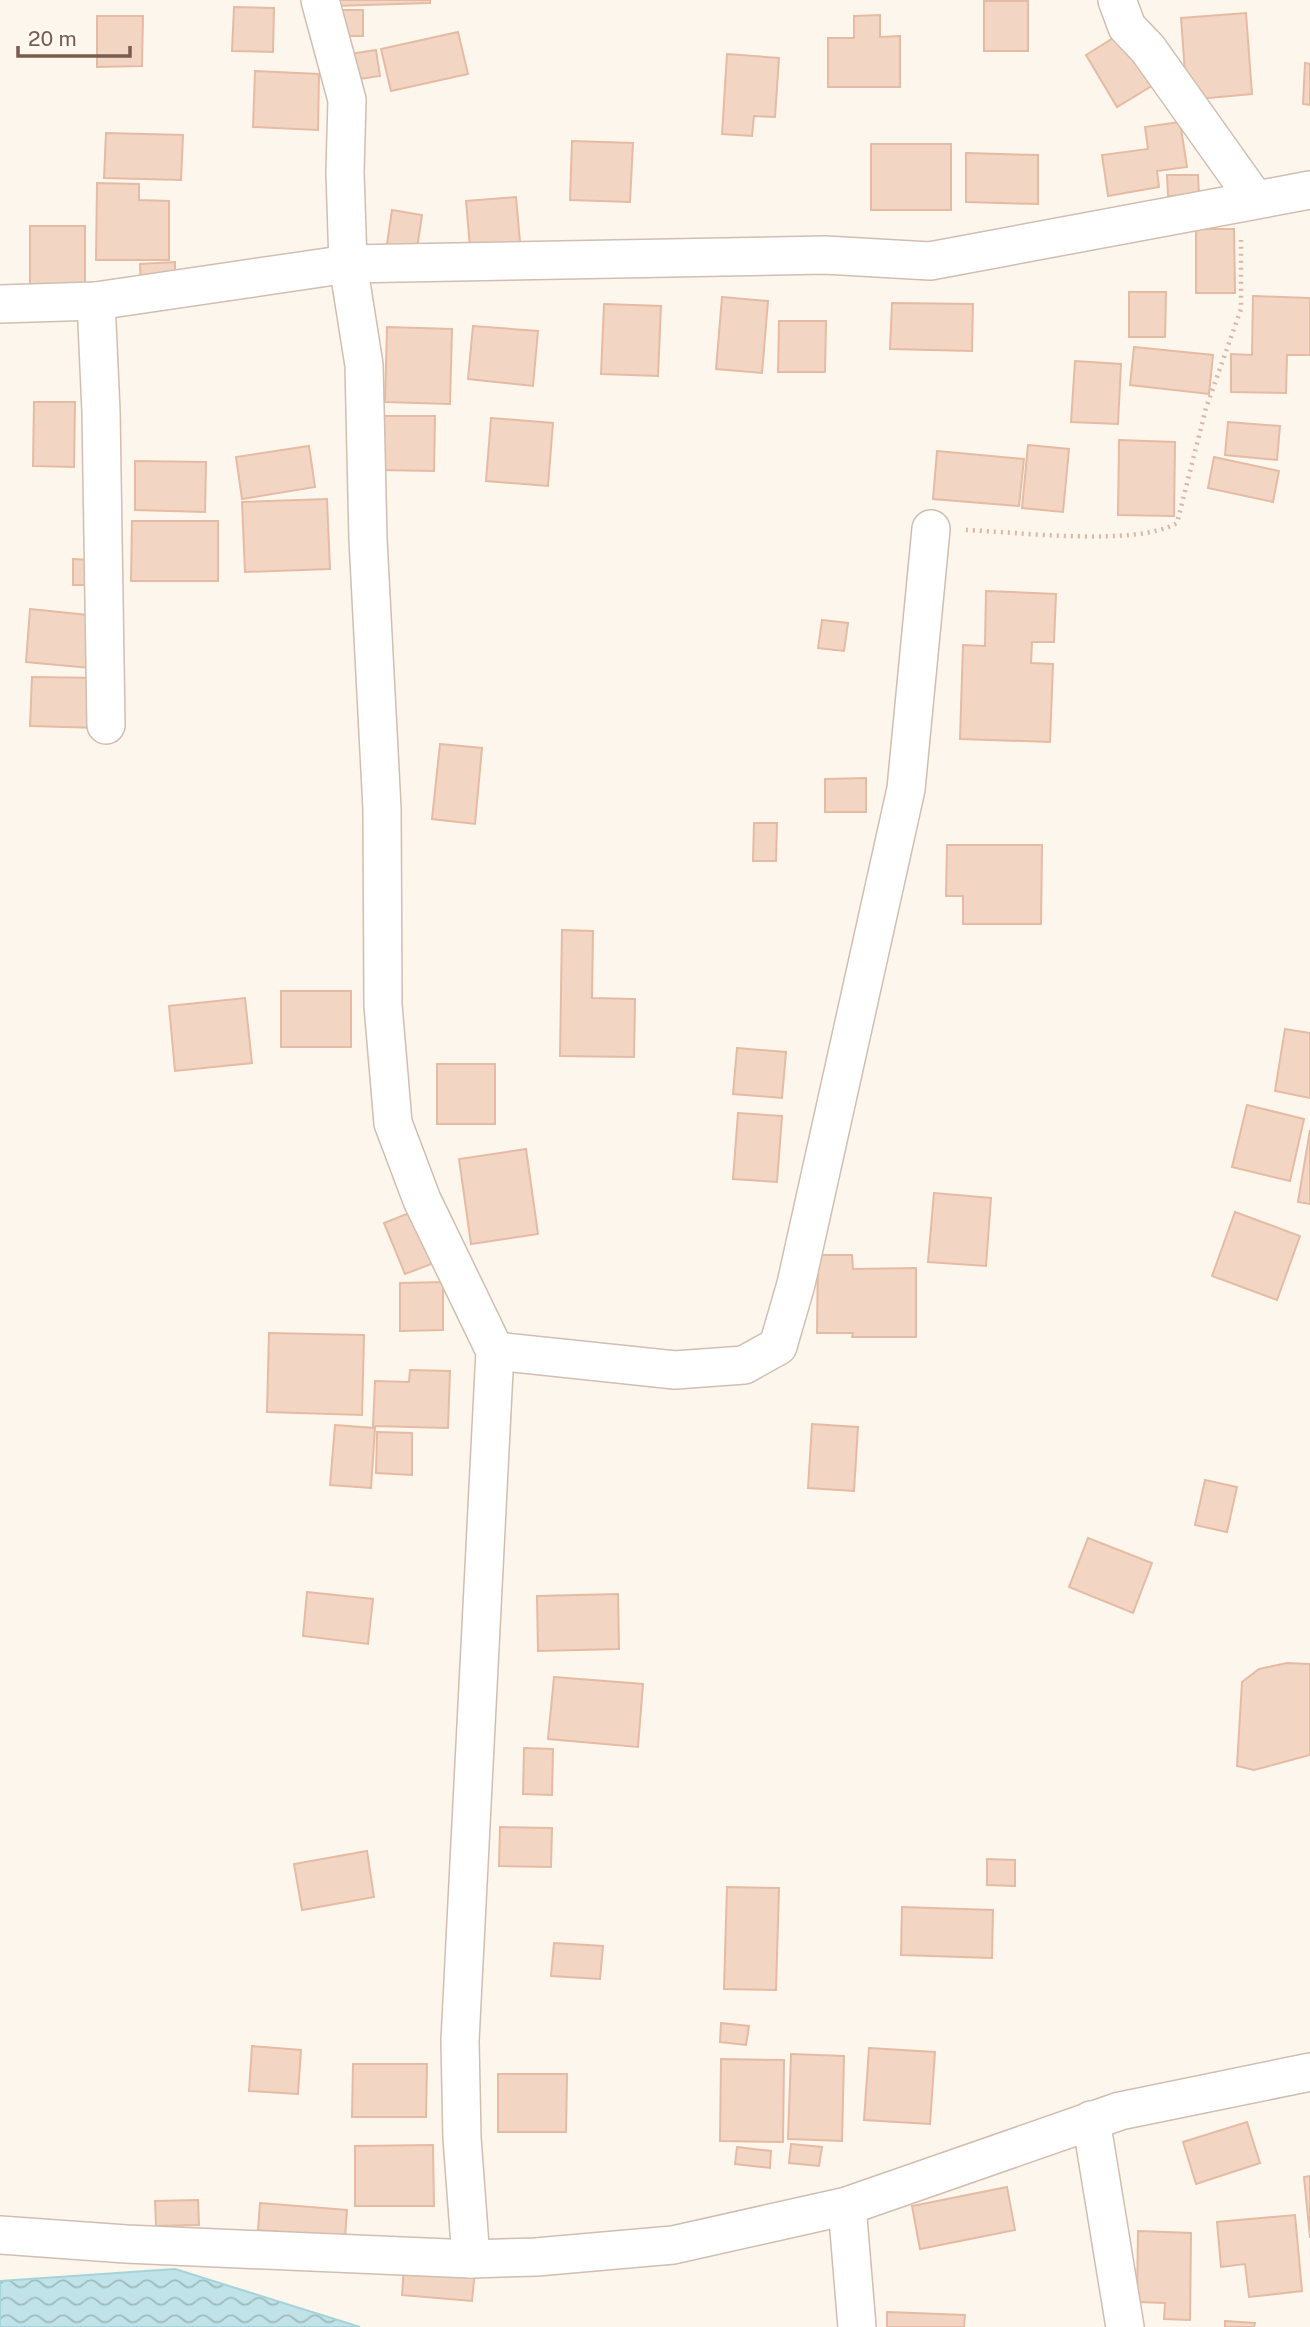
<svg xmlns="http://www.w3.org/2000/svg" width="1310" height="2327" font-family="'Public Sans',sans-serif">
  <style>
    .water { fill: url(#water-waves); stroke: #a5d3da; stroke-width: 2 }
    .building { fill: #f3d5c3; stroke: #e6bba3; stroke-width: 2 }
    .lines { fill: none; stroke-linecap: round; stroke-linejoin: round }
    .street-casing { stroke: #d1beb0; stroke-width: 40 }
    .path { stroke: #d9b8a5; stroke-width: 4.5; stroke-dasharray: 2 5; stroke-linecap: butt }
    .street { stroke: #fff; stroke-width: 37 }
  </style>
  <defs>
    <pattern id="water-waves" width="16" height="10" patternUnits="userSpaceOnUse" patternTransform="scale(1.75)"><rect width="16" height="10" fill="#bfe3e8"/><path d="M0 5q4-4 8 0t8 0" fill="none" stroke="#a0bbbe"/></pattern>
  </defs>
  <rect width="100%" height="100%" fill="#fdf6ec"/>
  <path class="water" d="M 175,2269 L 360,2327 L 0,2327 L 0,2281 Z"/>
  <g class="building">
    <path d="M 334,0 L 430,0 L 430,3 L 334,6 Z"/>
    <rect x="984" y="1" width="44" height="50"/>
    <path d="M 234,7 L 274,8 L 273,52 L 232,51 Z"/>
    <rect x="332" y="10" width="31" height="26"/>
    <path d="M 1246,13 L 1252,94 L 1187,100 L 1181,18 Z"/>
    <path d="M 880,15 L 880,37 L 900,36 L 900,87 L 828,87 L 828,38 L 854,38 L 854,16 Z"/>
    <path d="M 97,16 L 143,16 L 142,66 L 97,67 Z"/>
    <path d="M 458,32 L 468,74 L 391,91 L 381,49 Z"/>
    <path d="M 1123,32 L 1155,84 L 1117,107 L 1086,55 Z"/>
    <path d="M 376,50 L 380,76 L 346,81 L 343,55 Z"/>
    <path d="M 727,54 L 779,58 L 775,117 L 754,116 L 752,136 L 722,134 Z"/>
    <path d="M 1305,63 L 1310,64 L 1310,105 L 1303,104 Z"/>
    <path d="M 255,71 L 319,74 L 318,130 L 253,127 Z"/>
    <path d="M 1180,122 L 1187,167 L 1157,171 L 1159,187 L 1108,196 L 1102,155 L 1148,149 L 1145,127 Z"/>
    <path d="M 106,133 L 183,135 L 181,180 L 104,178 Z"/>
    <path d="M 572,141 L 633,143 L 630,202 L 570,200 Z"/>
    <rect x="871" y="144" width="80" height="66"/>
    <path d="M 966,153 L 1038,155 L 1038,204 L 966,202 Z"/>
    <path d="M 1167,175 L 1198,175 L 1199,195 L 1168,196 Z"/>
    <path d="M 97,183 L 139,184 L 139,200 L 169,201 L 169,260 L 96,260 Z"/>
    <path d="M 516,197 L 520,242 L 470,247 L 466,201 Z"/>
    <path d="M 392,210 L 422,215 L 417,249 L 387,244 Z"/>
    <rect x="30" y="226" width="55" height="71"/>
    <path d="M 1196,229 L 1234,229 L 1235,293 L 1196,293 Z"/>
    <path d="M 175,262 L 175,286 L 141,287 L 140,264 Z"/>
    <path d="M 1129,292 L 1166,292 L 1165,337 L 1129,337 Z"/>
    <path d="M 1253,296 L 1310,298 L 1310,355 L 1287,355 L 1286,393 L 1231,392 L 1231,354 L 1252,355 Z"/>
    <path d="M 722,297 L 768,301 L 762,373 L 716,369 Z"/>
    <path d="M 892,303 L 973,304 L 972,351 L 890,349 Z"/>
    <path d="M 604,304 L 661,306 L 658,376 L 601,374 Z"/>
    <path d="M 779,321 L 826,321 L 825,372 L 778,372 Z"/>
    <path d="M 473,326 L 538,331 L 533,386 L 468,379 Z"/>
    <path d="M 387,327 L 452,329 L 450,404 L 385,402 Z"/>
    <path d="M 1134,347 L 1213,355 L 1209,394 L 1130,385 Z"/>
    <path d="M 1075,361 L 1121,364 L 1118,424 L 1071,422 Z"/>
    <path d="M 34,402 L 75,402 L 74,467 L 33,466 Z"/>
    <path d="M 380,416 L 435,416 L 434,471 L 379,470 Z"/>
    <path d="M 491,418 L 553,423 L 548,486 L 486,481 Z"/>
    <path d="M 1228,422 L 1280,426 L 1277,460 L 1225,455 Z"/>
    <path d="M 1119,440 L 1175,442 L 1174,516 L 1118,515 Z"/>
    <path d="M 1028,445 L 1069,449 L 1063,512 L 1022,508 Z"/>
    <path d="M 309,446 L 315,487 L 242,499 L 236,457 Z"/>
    <path d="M 937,451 L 1024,459 L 1019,506 L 933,499 Z"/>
    <path d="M 1214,457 L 1279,471 L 1273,502 L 1208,488 Z"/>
    <path d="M 135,461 L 206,462 L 205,512 L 135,510 Z"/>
    <path d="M 327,499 L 330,569 L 245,572 L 242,502 Z"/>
    <path d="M 132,521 L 218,521 L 218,581 L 131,581 Z"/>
    <path d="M 73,559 L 94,560 L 94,585 L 73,585 Z"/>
    <path d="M 986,591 L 1056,594 L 1054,642 L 1032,642 L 1031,663 L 1053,664 L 1050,742 L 960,739 L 963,645 L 985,646 Z"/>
    <path d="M 30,609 L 117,618 L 112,670 L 26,662 Z"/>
    <path d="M 822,620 L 848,623 L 844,651 L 818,648 Z"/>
    <path d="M 32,677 L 101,678 L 100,728 L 30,726 Z"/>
    <path d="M 440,744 L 482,748 L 475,824 L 432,819 Z"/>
    <path d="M 866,778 L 866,812 L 825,812 L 825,779 Z"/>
    <path d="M 754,823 L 777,823 L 776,861 L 753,861 Z"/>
    <path d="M 947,845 L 1042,845 L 1041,924 L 963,924 L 963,896 L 946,896 Z"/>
    <path d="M 562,930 L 593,931 L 592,998 L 635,999 L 634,1057 L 560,1056 Z"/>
    <rect x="281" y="991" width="70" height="56"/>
    <path d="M 245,998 L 252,1063 L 175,1071 L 169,1006 Z"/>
    <path d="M 1285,1029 L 1310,1033 L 1310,1098 L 1275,1091 Z"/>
    <path d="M 737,1048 L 786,1052 L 782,1098 L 733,1094 Z"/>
    <rect x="437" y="1064" width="58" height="60"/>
    <path d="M 1247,1105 L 1304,1119 L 1290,1181 L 1232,1167 Z"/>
    <path d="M 738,1113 L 782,1116 L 777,1182 L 733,1179 Z"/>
    <path d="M 1310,1130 L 1310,1204 L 1298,1202 Z"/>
    <path d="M 526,1149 L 538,1234 L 471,1244 L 459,1159 Z"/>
    <path d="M 934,1193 L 991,1198 L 986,1266 L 928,1262 Z"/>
    <path d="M 414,1211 L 434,1263 L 405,1274 L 384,1223 Z"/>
    <path d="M 1235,1212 L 1300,1236 L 1277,1300 L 1212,1276 Z"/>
    <path d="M 818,1255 L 852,1255 L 853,1269 L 916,1268 L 916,1337 L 852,1337 L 853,1333 L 817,1333 Z"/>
    <path d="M 443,1282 L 443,1330 L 400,1331 L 400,1283 Z"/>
    <path d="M 269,1333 L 364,1335 L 362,1415 L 267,1412 Z"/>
    <path d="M 410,1370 L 450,1371 L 448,1428 L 373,1426 L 375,1381 L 409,1382 Z"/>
    <path d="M 812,1424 L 858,1427 L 854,1491 L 808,1488 Z"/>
    <path d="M 335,1425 L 375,1428 L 371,1488 L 330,1485 Z"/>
    <path d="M 377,1432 L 412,1433 L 412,1475 L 376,1473 Z"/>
    <path d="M 1205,1480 L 1237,1487 L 1227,1532 L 1195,1525 Z"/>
    <path d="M 1088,1538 L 1152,1563 L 1133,1613 L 1069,1587 Z"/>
    <path d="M 307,1592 L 373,1599 L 368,1644 L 303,1636 Z"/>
    <path d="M 618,1594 L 619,1649 L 538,1651 L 537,1596 Z"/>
    <path d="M 1287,1663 L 1310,1664 L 1310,1755 L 1254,1770 L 1237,1766 L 1242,1682 L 1259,1669 Z"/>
    <path d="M 554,1677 L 643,1684 L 638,1747 L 548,1739 Z"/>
    <path d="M 524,1748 L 553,1749 L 552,1795 L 523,1794 Z"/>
    <path d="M 500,1827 L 552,1828 L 551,1867 L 499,1866 Z"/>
    <path d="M 367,1851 L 374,1897 L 302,1910 L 294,1864 Z"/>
    <path d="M 987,1859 L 1015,1860 L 1015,1886 L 987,1885 Z"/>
    <path d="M 727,1887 L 779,1888 L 776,1990 L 724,1989 Z"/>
    <path d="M 902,1907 L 993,1910 L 992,1958 L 901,1955 Z"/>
    <path d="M 554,1943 L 603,1946 L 600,1979 L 551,1976 Z"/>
    <path d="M 721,2023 L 749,2026 L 746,2045 L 720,2042 Z"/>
    <path d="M 252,2046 L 301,2050 L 298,2094 L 249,2091 Z"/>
    <path d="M 869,2048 L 935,2052 L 930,2124 L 864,2120 Z"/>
    <path d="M 791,2054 L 844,2056 L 842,2141 L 788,2139 Z"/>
    <path d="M 721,2059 L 784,2060 L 783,2142 L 720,2141 Z"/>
    <path d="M 353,2064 L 427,2064 L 426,2117 L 352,2117 Z"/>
    <path d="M 498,2074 L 567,2074 L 566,2132 L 498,2132 Z"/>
    <path d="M 1247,2122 L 1260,2163 L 1196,2184 L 1183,2142 Z"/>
    <path d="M 791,2144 L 822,2147 L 819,2166 L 789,2163 Z"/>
    <path d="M 433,2145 L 434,2206 L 355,2206 L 355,2146 Z"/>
    <path d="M 737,2147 L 771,2151 L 770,2168 L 735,2164 Z"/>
    <path d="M 1310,2176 L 1310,2238 L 1304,2177 Z"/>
    <path d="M 1007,2187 L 1015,2230 L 920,2249 L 912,2206 Z"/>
    <path d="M 198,2200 L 199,2225 L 156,2226 L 155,2201 Z"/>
    <path d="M 260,2203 L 347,2210 L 345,2238 L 258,2230 Z"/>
    <path d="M 1295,2215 L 1302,2291 L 1249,2297 L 1245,2264 L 1221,2267 L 1217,2222 Z"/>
    <path d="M 1138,2231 L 1191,2233 L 1190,2320 L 1164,2319 L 1165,2303 L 1137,2302 Z"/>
    <path d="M 404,2266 L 475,2271 L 472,2301 L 402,2295 Z"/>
    <path d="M 887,2312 L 965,2315 L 964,2327 L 887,2327 Z"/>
    <path d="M 1225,2321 L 1255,2323 L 1254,2327 L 1225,2327 Z"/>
  </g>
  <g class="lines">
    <defs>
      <g id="street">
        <path d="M 320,0 L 347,100 L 345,172 L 348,264 L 364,365 L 368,539 L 382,809 L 383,1005 L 393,1123 L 422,1200 L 495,1351 L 460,2041 L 462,2138 L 471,2259"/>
        <path d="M 1117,0 L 1127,27 L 1148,49 L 1254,198"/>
        <path d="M 96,301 L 101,411 L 106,725"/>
        <path d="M 0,304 L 96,301 L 348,264 L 825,255 L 930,261 L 1310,190"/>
        <path d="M 495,1351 L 675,1370 L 744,1365 L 778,1346 L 796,1284 L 906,789 L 931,529"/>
        <path d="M 1091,2120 L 1125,2327"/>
        <path d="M 847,2206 L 857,2327"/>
        <path d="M 0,2235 L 126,2244 L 471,2259 L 536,2257 L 673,2245 L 847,2206 L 1120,2111 L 1310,2072"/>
      </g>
    </defs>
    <use href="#street" class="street-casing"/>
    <path class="path" d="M 966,530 C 1018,532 1136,547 1177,523 L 1206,408 L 1241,309 L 1241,240"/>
    <use href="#street" class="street"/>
  </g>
  <path d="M18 46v10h112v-10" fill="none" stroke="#7a5c4d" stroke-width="3.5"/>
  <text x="28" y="46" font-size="21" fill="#7a5c4d" stroke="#fffaf3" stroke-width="5" paint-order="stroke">20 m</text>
</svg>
